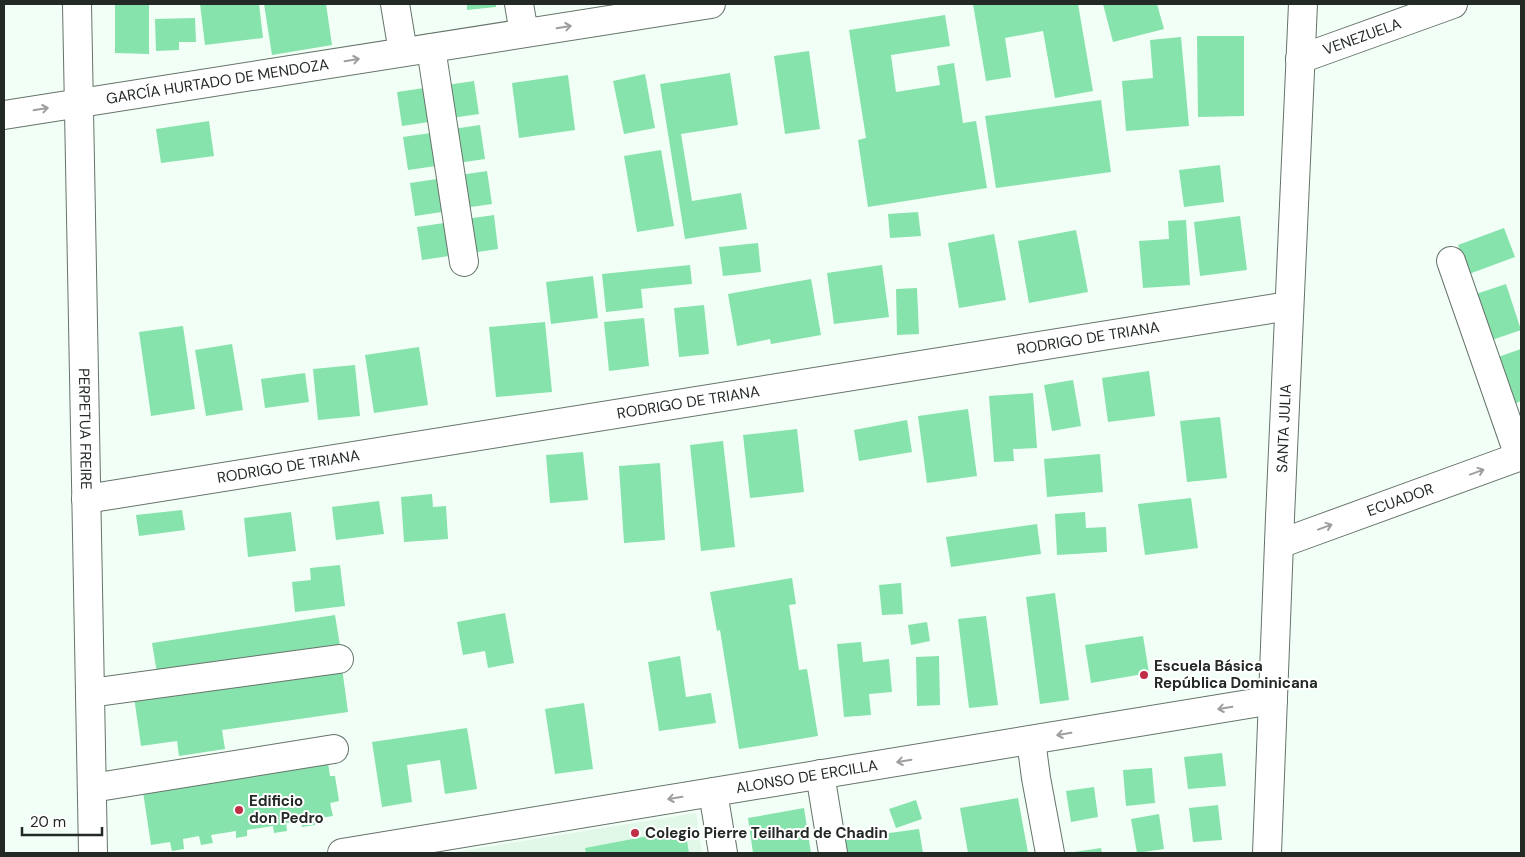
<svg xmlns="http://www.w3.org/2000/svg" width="1525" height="857" font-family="'DM Sans',sans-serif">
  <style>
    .built { fill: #e1f8e8 }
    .building { fill: #87e3ac }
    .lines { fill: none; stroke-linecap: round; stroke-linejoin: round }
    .minor-casing { stroke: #66736a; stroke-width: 30 }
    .minor { stroke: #fff; stroke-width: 28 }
    .oneway { stroke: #9c9f9d }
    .poi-dot { fill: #bf2e44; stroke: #fff; stroke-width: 2 }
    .labels { text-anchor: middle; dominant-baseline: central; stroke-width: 4; stroke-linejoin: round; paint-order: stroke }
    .street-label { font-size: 15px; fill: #232925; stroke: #fff }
    .poi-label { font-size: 15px; font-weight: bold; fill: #232925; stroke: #fff; text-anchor: start }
  </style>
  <rect width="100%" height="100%" fill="#f2fff6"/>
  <path class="built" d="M 696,813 L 702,853 L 448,853 Z"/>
  <g class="building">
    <path d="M 115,4 L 149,4 L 149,54 L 115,53 Z"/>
    <path d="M 200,4 L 259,4 L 263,38 L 205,45 Z"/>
    <path d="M 264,4 L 326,4 L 332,45 L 272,55 Z"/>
    <path d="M 467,4 L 496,4 L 496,7 L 467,10 Z"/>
    <path d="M 973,4 L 1078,4 L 1093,91 L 1055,98 L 1043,31 L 1005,38 L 1011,77 L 986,81 Z"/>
    <path d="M 1103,4 L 1157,4 L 1164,29 L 1113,42 Z"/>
    <path d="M 945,15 L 950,46 L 891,55 L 896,92 L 940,85 L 937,66 L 954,63 L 963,123 L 976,121 L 987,188 L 868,207 L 858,140 L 866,138 L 849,30 Z"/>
    <path d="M 195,18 L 196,42 L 179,42 L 179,50 L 156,51 L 155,19 Z"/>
    <path d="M 1197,36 L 1244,36 L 1244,116 L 1198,117 Z"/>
    <path d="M 1181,37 L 1189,126 L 1126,131 L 1122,81 L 1153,78 L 1150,40 Z"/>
    <path d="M 809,51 L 820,129 L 785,134 L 774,56 Z"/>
    <path d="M 730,73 L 738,125 L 681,134 L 692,201 L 741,193 L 747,229 L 685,239 L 660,84 Z"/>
    <path d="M 645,74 L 655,128 L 624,134 L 613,81 Z"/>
    <path d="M 568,75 L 575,130 L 519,138 L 512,83 Z"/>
    <path d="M 474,81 L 479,114 L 451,118 L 447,85 Z"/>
    <path d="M 424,88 L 429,122 L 402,126 L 397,92 Z"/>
    <path d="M 1101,100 L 1111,172 L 996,188 L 985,116 Z"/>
    <path d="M 209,121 L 214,156 L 161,163 L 156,129 Z"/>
    <path d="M 480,125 L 485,159 L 458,163 L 453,129 Z"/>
    <path d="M 431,133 L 436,166 L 408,170 L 403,137 Z"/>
    <path d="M 661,150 L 674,226 L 637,232 L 624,156 Z"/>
    <path d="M 1220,165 L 1224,202 L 1184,207 L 1179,170 Z"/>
    <path d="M 487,171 L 492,204 L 464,208 L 460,175 Z"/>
    <path d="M 437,179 L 442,212 L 415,216 L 410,183 Z"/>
    <path d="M 918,212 L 921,236 L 890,238 L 888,214 Z"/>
    <path d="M 494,215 L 498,249 L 471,253 L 466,219 Z"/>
    <path d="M 1240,216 L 1247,270 L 1200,276 L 1194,222 Z"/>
    <path d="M 1186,220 L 1190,285 L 1143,288 L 1139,241 L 1169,239 L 1168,221 Z"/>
    <path d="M 444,223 L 449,256 L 422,260 L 417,227 Z"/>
    <path d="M 1504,228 L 1515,257 L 1469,274 L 1458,245 Z"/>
    <path d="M 1076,230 L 1088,292 L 1029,303 L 1018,241 Z"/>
    <path d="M 994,234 L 1006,300 L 959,308 L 948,243 Z"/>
    <path d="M 758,243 L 761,272 L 723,276 L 719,247 Z"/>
    <path d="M 690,265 L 692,284 L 641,289 L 643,308 L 606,312 L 602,274 Z"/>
    <path d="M 882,265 L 889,317 L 834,324 L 827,273 Z"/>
    <path d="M 593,276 L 598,318 L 551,324 L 546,282 Z"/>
    <path d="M 811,279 L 821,335 L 771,344 L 770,339 L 737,346 L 728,294 Z"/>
    <path d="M 1506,284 L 1521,330 L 1492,340 L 1476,294 Z"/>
    <path d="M 917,288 L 919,334 L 897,335 L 896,289 Z"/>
    <path d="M 704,305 L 709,354 L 679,357 L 674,308 Z"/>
    <path d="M 644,318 L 649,366 L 609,371 L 604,322 Z"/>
    <path d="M 545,322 L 552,392 L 496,397 L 489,327 Z"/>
    <path d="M 183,326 L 195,409 L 151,416 L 139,332 Z"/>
    <path d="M 232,344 L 243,410 L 206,416 L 195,350 Z"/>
    <path d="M 419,347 L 428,405 L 374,413 L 365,355 Z"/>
    <path d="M 1521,349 L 1521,401 L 1514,404 L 1498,357 Z"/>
    <path d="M 355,365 L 360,416 L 318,420 L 313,369 Z"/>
    <path d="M 1149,371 L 1155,416 L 1108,422 L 1102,378 Z"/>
    <path d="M 305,373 L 309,402 L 265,408 L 261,379 Z"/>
    <path d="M 1073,380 L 1081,426 L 1052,431 L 1044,385 Z"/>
    <path d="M 1033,393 L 1037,448 L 1013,449 L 1014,461 L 994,462 L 989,396 Z"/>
    <path d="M 968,409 L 977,476 L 927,483 L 918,416 Z"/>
    <path d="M 1220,417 L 1227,478 L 1187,482 L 1180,421 Z"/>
    <path d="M 907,420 L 912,452 L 859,461 L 854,430 Z"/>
    <path d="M 797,429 L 804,492 L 750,498 L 743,435 Z"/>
    <path d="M 723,441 L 735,547 L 701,551 L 690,445 Z"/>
    <path d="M 583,452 L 588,500 L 550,503 L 546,455 Z"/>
    <path d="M 1100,454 L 1103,492 L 1047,497 L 1044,459 Z"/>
    <path d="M 660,463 L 665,540 L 624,543 L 619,466 Z"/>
    <path d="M 432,494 L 433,507 L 446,506 L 448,539 L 404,542 L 401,497 Z"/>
    <path d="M 1191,498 L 1198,548 L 1145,555 L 1138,504 Z"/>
    <path d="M 379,501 L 384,534 L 336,540 L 332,507 Z"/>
    <path d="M 182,510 L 185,530 L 139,536 L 136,515 Z"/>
    <path d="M 291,512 L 296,551 L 248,557 L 244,518 Z"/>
    <path d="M 1085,512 L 1086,528 L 1106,527 L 1107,552 L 1057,555 L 1055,514 Z"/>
    <path d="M 1037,524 L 1041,554 L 951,567 L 946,537 Z"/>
    <path d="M 340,565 L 345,606 L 295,612 L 292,582 L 311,580 L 310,568 Z"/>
    <path d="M 792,578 L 796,604 L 789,605 L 799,670 L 807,669 L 818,736 L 739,749 L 720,630 L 717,631 L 710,592 Z"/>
    <path d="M 901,583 L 903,614 L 882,615 L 879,585 Z"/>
    <path d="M 1055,593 L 1069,700 L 1040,704 L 1026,597 Z"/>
    <path d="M 505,613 L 514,663 L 488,668 L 485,651 L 463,655 L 457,622 Z"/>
    <path d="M 335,615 L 341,652 L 158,679 L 152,643 Z"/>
    <path d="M 986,616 L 998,705 L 969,708 L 958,619 Z"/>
    <path d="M 927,622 L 930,641 L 911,645 L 908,625 Z"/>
    <path d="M 1143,636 L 1149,673 L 1091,683 L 1085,645 Z"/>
    <path d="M 861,642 L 863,662 L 889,659 L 892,692 L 869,694 L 871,715 L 844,717 L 837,644 Z"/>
    <path d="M 680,656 L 686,697 L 711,693 L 716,723 L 659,731 L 648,662 Z"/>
    <path d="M 939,656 L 940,705 L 917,706 L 916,657 Z"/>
    <path d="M 342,668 L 348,712 L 222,730 L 225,749 L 179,756 L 177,741 L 141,746 L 134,697 Z"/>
    <path d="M 584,703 L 593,769 L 555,774 L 545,709 Z"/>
    <path d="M 467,728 L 477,789 L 445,794 L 440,760 L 407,765 L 412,802 L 382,807 L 372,742 Z"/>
    <path d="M 1222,753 L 1226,786 L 1188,789 L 1184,757 Z"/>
    <path d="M 328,763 L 330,776 L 335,776 L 339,801 L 330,803 L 333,816 L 314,819 L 315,825 L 302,827 L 301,821 L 286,823 L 287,831 L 274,833 L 273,826 L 247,830 L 247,836 L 236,838 L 236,831 L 211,835 L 213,843 L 201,845 L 199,836 L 183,839 L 184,849 L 172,851 L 170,842 L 151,845 L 143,792 Z"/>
    <path d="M 1152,768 L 1155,803 L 1126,806 L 1123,770 Z"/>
    <path d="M 1094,787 L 1098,817 L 1071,822 L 1066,791 Z"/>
    <path d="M 1018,798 L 1028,853 L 968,853 L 960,808 Z"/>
    <path d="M 916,800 L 922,819 L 896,828 L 889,809 Z"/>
    <path d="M 1218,805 L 1222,840 L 1193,842 L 1189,808 Z"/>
    <path d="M 804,808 L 811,853 L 753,853 L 748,818 Z"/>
    <path d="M 1159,814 L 1164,849 L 1137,853 L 1131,819 Z"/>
    <path d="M 685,829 L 689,853 L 586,853 L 585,848 Z"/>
    <path d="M 919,829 L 923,853 L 847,853 L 845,839 Z"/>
    <path d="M 1101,848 L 1102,853 L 1074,853 L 1074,852 Z"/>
  </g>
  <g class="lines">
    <defs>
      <g id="minor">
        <path id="s1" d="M 77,4 L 93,853"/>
        <path d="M 395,4 L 403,52"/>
        <path d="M 519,4 L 524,33"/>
        <path d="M 431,48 L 464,262"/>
        <path id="s2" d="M 1300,59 L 1453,4"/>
        <path id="s3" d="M 4,115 L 711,4"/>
        <path d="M 1451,261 L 1519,456"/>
        <path id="s4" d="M 86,499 L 1289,306"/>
        <path id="s5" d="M 1279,544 L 1521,456"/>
        <path d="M 90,693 L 339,659"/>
        <path d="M 1031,740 L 1036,778 L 1050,853"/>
        <path d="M 820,774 L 833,853"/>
        <path d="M 92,788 L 334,749"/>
        <path d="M 713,792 L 723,853"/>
        <path id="s6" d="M 342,853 L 1273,700"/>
        <path id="s7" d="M 1267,853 L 1280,517 L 1303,4"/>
      </g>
    </defs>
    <use href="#minor" class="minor-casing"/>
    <use href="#minor" class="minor"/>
  </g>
  <defs><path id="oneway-shaft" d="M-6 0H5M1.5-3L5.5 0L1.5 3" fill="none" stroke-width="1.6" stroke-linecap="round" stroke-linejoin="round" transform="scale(1.25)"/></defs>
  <g class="oneway">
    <use href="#oneway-shaft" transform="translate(564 27) rotate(-9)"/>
    <use href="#oneway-shaft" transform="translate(352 60) rotate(-9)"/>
    <use href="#oneway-shaft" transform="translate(41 109) rotate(-9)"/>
    <use href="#oneway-shaft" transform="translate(1477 472) rotate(-20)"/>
    <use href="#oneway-shaft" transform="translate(1325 527) rotate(-20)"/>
    <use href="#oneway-shaft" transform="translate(1225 708) rotate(171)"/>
    <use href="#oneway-shaft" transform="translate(1064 734) rotate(171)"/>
    <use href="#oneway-shaft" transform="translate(904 761) rotate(171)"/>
    <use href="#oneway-shaft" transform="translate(675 798) rotate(171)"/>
  </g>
  <g class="poi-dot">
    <circle cx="1144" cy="675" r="5"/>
    <circle cx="239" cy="810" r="5"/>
    <circle cx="635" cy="833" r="5"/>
  </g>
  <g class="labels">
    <g class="street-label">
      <text stroke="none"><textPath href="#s2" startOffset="66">VENEZUELA</textPath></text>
      <text stroke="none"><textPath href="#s3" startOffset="216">GARCÍA HURTADO DE MENDOZA</textPath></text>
      <text stroke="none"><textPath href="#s4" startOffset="1015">RODRIGO DE TRIANA</textPath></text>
      <text stroke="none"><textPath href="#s4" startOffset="610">RODRIGO DE TRIANA</textPath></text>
      <text stroke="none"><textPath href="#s7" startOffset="425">SANTA JULIA</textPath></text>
      <text stroke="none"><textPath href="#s1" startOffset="425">PERPETUA FREIRE</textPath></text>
      <text stroke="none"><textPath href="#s4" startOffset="205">RODRIGO DE TRIANA</textPath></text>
      <text stroke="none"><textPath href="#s5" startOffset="129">ECUADOR</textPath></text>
      <text stroke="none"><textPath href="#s6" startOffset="471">ALONSO DE ERCILLA</textPath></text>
    </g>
    <g class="poi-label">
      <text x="1154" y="666">Escuela Básica<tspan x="1154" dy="17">República Dominicana</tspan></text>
      <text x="249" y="801">Edificio<tspan x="249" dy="17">don Pedro</tspan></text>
      <text x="645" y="833">Colegio Pierre Teilhard de Chadin</text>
    </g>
  </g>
  <rect width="1525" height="857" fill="none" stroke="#232925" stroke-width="10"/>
  <path d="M22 827v8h80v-8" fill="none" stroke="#232925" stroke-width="2.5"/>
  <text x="30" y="827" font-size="15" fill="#232925" stroke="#ffffff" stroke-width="4" paint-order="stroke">20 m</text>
</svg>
